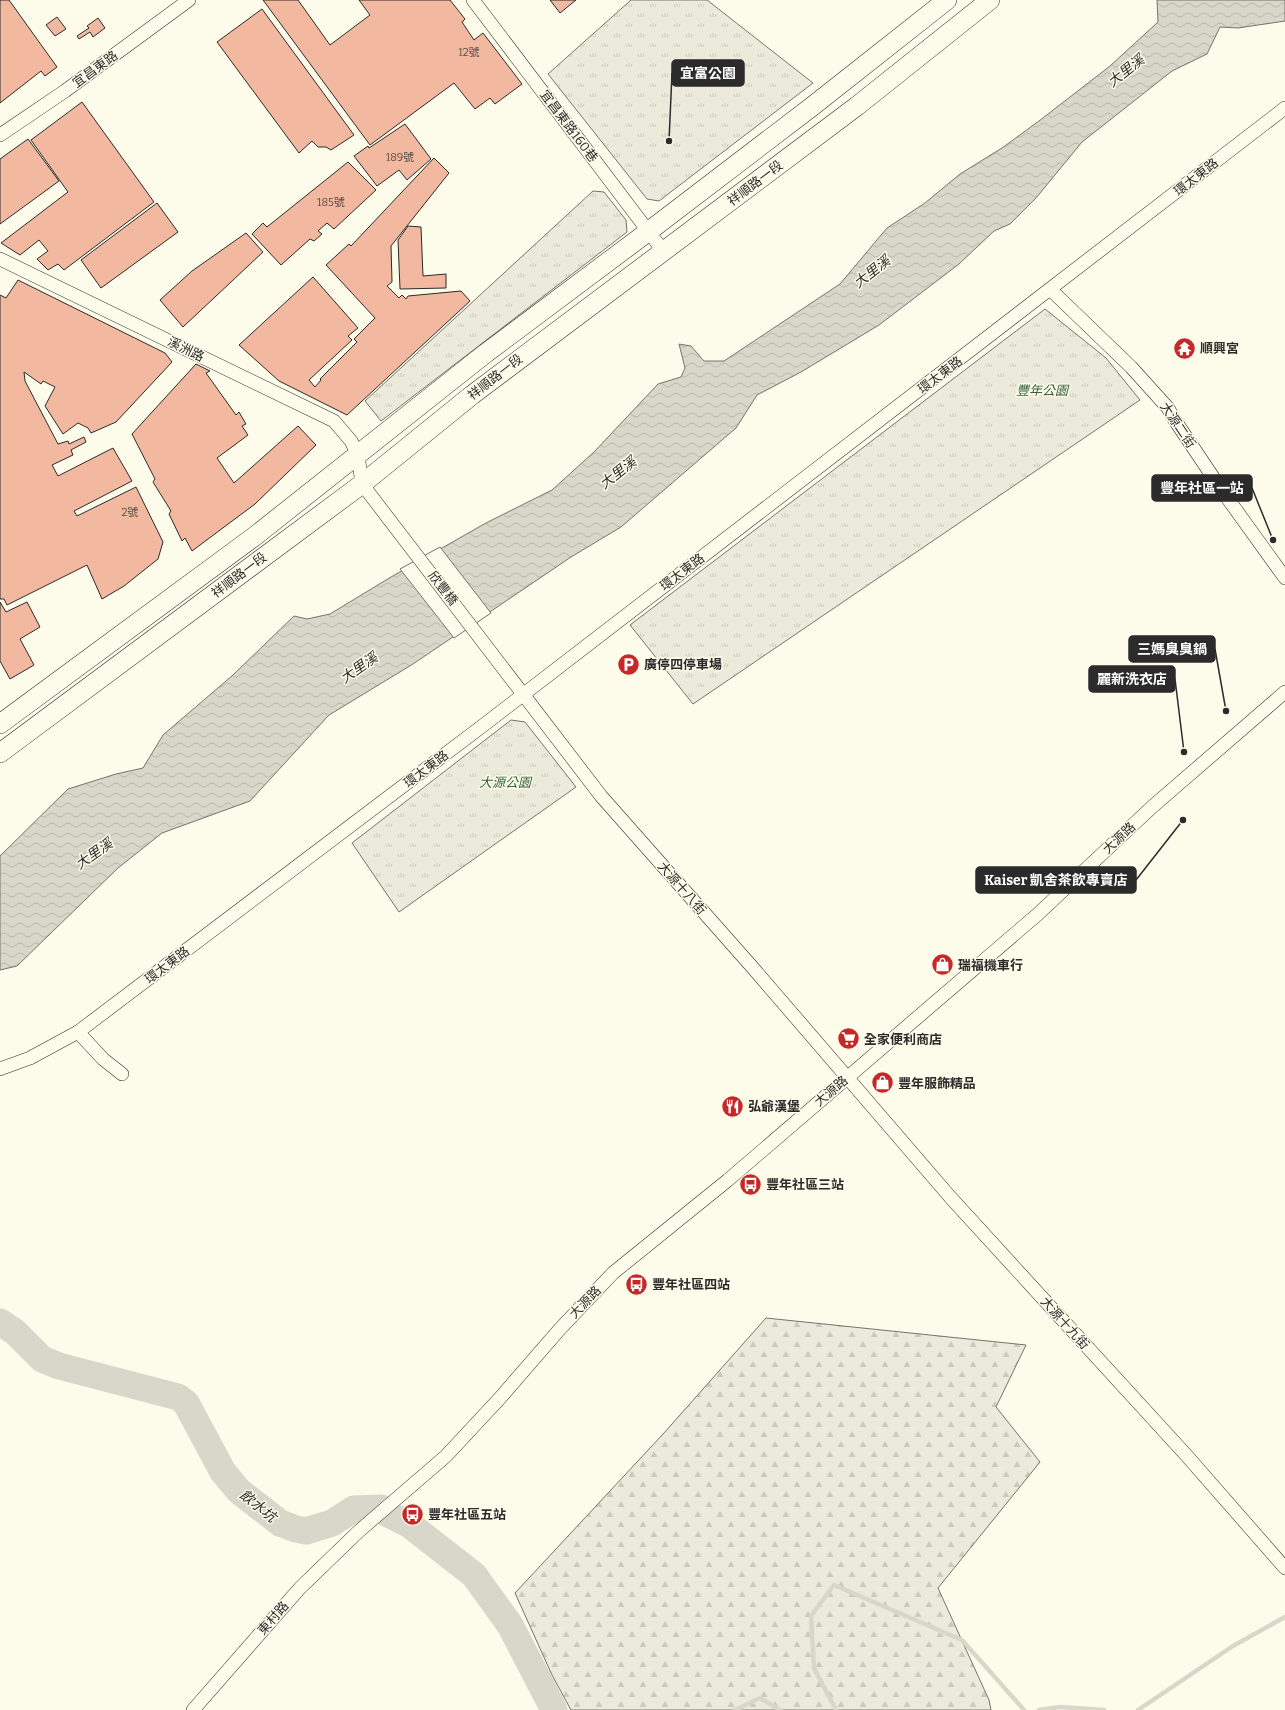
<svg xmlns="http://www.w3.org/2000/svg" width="1285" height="1710" font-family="Bitter,'Noto Sans TC',serif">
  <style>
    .forest { fill: url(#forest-firs); stroke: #74746e }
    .park { fill: url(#park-tufts); stroke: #74746e }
    .water { fill: url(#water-waves); stroke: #74746e }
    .pier { fill: #fdfbea; stroke: #74746e }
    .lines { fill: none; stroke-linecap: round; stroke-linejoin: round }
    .stream { stroke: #d8d7c9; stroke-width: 4.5 }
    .river { stroke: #d8d7c9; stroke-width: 27 }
    .building { fill: #f2b8a0; stroke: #2b2b2b }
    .street-casing { stroke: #2b2b2b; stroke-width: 14 }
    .secondary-casing { stroke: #2b2b2b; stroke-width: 20 }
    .street { stroke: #fdfbea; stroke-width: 13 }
    .secondary { stroke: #fdfbea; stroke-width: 19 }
    .labels { text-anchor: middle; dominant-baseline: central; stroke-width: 3; stroke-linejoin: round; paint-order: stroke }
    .number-label { font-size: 11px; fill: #5d4e48 }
    .street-label { font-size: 13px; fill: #2b2b2b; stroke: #fdfbea }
    .poi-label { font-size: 13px; font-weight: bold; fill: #2b2b2b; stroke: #fdfbea; text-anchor: start }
    .park-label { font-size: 13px; font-style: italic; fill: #34623c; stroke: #fdfbea }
    .water-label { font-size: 14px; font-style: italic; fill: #2b2b2b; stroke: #fdfbea }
    .leader { fill: none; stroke: #2b2b2b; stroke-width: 1.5 }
    .callout-dot { fill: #2b2b2b; stroke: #fdfbea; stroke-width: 1.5 }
    .callout { fill: #2b2b2b; stroke: #2b2b2b; stroke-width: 1.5 }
    .callout-label { font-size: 14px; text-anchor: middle; font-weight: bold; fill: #fff }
  </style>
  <defs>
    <pattern id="forest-firs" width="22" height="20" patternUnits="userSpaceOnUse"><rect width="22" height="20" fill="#ecebdb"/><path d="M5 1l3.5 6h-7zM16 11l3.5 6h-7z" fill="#cbcabc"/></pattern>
    <pattern id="park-tufts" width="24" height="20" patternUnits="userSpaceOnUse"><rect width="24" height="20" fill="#ecebdb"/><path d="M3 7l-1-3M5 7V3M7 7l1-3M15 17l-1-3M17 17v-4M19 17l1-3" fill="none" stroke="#cbcabc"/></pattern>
    <pattern id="water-waves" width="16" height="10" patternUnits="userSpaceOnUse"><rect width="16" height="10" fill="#d8d7c9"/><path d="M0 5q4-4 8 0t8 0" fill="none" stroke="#bab9ad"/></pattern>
  </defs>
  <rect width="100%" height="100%" fill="#fdfbea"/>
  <path class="forest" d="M 766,1318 L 1026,1345 L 996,1407 L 1040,1462 L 938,1588 L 989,1700 L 991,1710 L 571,1710 L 552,1675 L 515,1593 L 664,1433 Z"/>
  <g class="park">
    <path d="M 631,0 L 707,0 L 813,83 L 659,201 L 647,199 L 548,74 Z"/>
    <path d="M 593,191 L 604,192 L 626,220 L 627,232 L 381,421 L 365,401 Z"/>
    <path d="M 1045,309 L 1106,358 L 1140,400 L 693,704 L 630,625 Z"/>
    <path d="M 511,720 L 525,722 L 576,787 L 399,912 L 352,843 Z"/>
  </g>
  <path class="water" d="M 1157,0 L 1285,0 L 1285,21 L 1238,28 L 1220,27 L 1207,54 L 1172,71 L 1082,142 L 1036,198 L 1010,224 L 994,231 L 959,264 L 879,325 L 801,372 L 757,395 L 736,428 L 621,527 L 571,557 L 413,664 L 329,715 L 250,801 L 162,833 L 118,868 L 17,966 L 0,970 L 0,856 L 68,789 L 116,774 L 143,768 L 163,735 L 233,675 L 294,616 L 307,619 L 330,614 L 391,577 L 486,523 L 552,490 L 594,452 L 658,384 L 681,377 L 685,368 L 679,344 L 691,346 L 704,361 L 724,361 L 840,284 L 887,228 L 925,203 L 960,174 L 1002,148 L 1039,121 L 1110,66 L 1158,22 Z"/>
  <path class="pier" d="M 440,547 L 491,613 L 454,638 L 400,569 Z"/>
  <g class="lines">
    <g class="stream">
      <path d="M 735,1710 L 760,1698 L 780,1710"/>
      <path d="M 836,1710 L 814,1668 L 811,1616 L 834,1585 L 962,1640 L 1024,1710"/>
      <path d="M 1039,1710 L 1060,1707 L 1104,1710"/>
      <path d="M 1138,1710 L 1233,1646 L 1285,1617"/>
    </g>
    <path class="river" d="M 0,1322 L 15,1332 L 42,1359 L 59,1366 L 178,1397 L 186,1403 L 223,1472 L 239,1491 L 280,1523 L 296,1529 L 306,1531 L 332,1523 L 354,1509 L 381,1508 L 388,1514 L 410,1525 L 474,1575 L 510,1625 L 554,1710"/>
  </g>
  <g class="building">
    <path d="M 0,0 L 9,0 L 57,67 L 45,76 L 41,71 L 0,103 Z"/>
    <path d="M 263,0 L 298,0 L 330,45 L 370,15 L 359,0 L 450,0 L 465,19 L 462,22 L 474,40 L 483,33 L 522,84 L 495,104 L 490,98 L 475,109 L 454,83 L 370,145 Z"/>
    <path d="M 550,0 L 576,0 L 560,13 Z"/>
    <path d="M 262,9 L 354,135 L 331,150 L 326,147 L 318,147 L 312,141 L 299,153 L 217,42 Z"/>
    <path d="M 57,17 L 66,29 L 55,36 L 46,25 Z"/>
    <path d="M 98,18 L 105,28 L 93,37 L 90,32 L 79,39 L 77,36 L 89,28 L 87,26 Z"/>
    <path d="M 82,102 L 154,202 L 64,270 L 58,264 L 48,270 L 37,259 L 48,251 L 39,240 L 20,255 L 1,243 L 68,192 L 31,140 Z"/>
    <path d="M 405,124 L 431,159 L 407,180 L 399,170 L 377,186 L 354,156 L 368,146 L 369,148 Z"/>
    <path d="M 28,139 L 59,181 L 0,224 L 0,159 Z"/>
    <path d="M 434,158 L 449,173 L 391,246 L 392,282 L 387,286 L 399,298 L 402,295 L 406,299 L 408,296 L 461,291 L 470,301 L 347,415 L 279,381 L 239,345 L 313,277 L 358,328 L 348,336 L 352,340 L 309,380 L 315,387 L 321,380 L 320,379 L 357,342 L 354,339 L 375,318 L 326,265 L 349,244 L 351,246 Z"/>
    <path d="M 348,162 L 376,190 L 334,229 L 327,223 L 318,231 L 322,234 L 314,241 L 310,239 L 281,265 L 252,234 L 263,223 L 267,227 Z"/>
    <path d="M 157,203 L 178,232 L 101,288 L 81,260 Z"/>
    <path d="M 408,226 L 421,227 L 423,276 L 446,274 L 446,288 L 400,289 L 398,240 Z"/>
    <path d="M 246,233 L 263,252 L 183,327 L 160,300 L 192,271 Z"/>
    <path d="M 18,280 L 165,353 L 172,362 L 116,422 L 91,433 L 88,428 L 78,423 L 63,434 L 45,406 L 55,387 L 43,381 L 41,384 L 24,372 L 25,381 L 58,444 L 68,441 L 69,444 L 84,437 L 86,442 L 71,450 L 73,455 L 52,465 L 58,476 L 113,448 L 132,481 L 74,511 L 77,516 L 136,487 L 163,542 L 158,559 L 124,586 L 102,599 L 87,565 L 7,605 L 4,599 L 0,599 L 0,295 L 6,298 Z"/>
    <path d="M 196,364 L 210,371 L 206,373 L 236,415 L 239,412 L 246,424 L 242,426 L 248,435 L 217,458 L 234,483 L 298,426 L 316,445 L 255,504 L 192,551 L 185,538 L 182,541 L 169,514 L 171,511 L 153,482 L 155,479 L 132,434 Z"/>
    <path d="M 0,602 L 6,612 L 27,602 L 40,627 L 20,639 L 34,665 L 10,679 L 0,661 Z"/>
  </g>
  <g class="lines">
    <defs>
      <g id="street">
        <path d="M 473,0 L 664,252"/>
        <path d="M 0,135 L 65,91 L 189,0"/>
        <path d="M 0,259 L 334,421 L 351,441 L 358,455 L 362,484 L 601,796 L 753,968 L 951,1198 L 1187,1456 L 1285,1568"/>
        <path d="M 1051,290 L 1131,367 L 1168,408 L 1174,419 L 1223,492 L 1285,578"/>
        <path d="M 0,1069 L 30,1058 L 78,1032"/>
        <path d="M 122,1074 L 103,1059 L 78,1032 L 485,724 L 1285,108"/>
        <path d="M 193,1710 L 300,1588 L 359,1531 L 446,1456 L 500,1398 L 559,1330 L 613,1273 L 728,1180 L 1038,914 L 1152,807 L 1285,692"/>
      </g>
      <g id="secondary">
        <path d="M 0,724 L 255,536 L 486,353 L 649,231 L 814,105 L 947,0"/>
        <path d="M 0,753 L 362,484 L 472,395 L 857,106 L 990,0"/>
      </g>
    </defs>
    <use href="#street" class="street-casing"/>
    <use href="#secondary" class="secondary-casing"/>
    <use href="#street" class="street"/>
    <use href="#secondary" class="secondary"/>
  </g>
  <defs>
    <symbol id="temple-disc" viewBox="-11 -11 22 22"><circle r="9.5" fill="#c62828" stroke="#fdfbea"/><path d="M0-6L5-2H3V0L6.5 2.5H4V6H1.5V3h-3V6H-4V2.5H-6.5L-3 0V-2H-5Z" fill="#fff"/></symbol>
    <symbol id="parking-disc" viewBox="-11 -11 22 22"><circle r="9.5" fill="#c62828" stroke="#fdfbea"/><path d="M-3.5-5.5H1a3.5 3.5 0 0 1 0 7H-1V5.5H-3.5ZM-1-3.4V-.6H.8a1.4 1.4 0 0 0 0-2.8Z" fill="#fff"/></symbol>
    <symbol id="shop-disc" viewBox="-11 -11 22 22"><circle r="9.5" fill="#c62828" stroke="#fdfbea"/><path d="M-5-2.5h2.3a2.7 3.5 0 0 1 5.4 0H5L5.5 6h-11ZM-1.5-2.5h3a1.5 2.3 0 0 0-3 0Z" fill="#fff"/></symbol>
    <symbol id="supermarket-disc" viewBox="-11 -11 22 22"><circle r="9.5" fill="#c62828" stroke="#fdfbea"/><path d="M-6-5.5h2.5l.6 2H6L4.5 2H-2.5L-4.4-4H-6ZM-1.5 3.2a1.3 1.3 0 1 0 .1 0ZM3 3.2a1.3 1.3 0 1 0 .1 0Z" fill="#fff"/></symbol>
    <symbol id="restaurant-disc" viewBox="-11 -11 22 22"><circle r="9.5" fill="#c62828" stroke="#fdfbea"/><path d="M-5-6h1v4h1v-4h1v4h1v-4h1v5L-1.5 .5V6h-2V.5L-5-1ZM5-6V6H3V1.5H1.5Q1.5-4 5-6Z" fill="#fff"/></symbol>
    <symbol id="bus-disc" viewBox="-11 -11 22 22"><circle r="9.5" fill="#c62828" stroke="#fdfbea"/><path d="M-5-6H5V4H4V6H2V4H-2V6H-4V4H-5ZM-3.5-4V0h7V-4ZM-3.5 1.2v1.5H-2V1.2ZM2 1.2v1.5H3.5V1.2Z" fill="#fff"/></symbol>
  </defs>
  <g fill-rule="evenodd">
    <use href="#temple-disc" x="1172" y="336" width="25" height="25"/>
    <use href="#parking-disc" x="616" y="652" width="25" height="25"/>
    <use href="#shop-disc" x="930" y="952" width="25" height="25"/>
    <use href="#supermarket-disc" x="836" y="1026" width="25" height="25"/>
    <use href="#shop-disc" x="870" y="1070" width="25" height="25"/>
    <use href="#restaurant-disc" x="720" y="1094" width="25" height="25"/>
    <use href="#bus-disc" x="738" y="1172" width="25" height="25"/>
    <use href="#bus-disc" x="624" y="1272" width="25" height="25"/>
    <use href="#bus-disc" x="400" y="1502" width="25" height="25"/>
  </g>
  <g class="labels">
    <g class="number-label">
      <text x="469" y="52">12號</text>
      <text x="400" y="157">189號</text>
      <text x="331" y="202">185號</text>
      <text x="130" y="512">2號</text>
    </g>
    <g class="street-label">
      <text transform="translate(95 69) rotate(-36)">宜昌東路</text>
      <text transform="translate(569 126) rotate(53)">宜昌東路160巷</text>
      <text transform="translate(1196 177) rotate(-38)">環太東路</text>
      <text transform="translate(755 183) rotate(-37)">祥順路一段</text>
      <text transform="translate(186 349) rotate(26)">溪洲路</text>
      <text transform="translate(940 375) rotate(-37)">環太東路</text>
      <text transform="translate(495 377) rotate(-38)">祥順路一段</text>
      <text transform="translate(1178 425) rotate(56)">大源二街</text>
      <text transform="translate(682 572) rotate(-37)">環太東路</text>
      <text transform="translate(239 575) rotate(-37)">祥順路一段</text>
      <text transform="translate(443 588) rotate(52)">欣豐橋</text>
      <text transform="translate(426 769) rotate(-37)">環太東路</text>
      <text transform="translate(1119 838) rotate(-43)">大源路</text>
      <text transform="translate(682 888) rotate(49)">大源十八街</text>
      <text transform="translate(167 965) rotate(-37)">環太東路</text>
      <text transform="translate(831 1091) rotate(-40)">大源路</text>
      <text transform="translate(585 1302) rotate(-46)">大源路</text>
      <text transform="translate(1065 1323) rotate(48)">大源十九街</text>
      <text transform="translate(273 1618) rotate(-49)">東村路</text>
    </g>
    <g class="poi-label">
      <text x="1200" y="348">順興宮</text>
      <text x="644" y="664">廣停四停車場</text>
      <text x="958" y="965">瑞福機車行</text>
      <text x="864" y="1039">全家便利商店</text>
      <text x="898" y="1083">豐年服飾精品</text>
      <text x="748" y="1106">弘爺漢堡</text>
      <text x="766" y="1184">豐年社區三站</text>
      <text x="652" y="1284">豐年社區四站</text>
      <text x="428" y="1514">豐年社區五站</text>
    </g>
    <g class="park-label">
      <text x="1042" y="390">豐年公園</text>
      <text x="505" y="782">大源公園</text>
    </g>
    <g class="water-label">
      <text transform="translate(1126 71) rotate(-38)">大里溪</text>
      <text transform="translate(872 272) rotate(-38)">大里溪</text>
      <text transform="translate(618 473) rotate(-38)">大里溪</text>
      <text transform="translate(359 668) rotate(-35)">大里溪</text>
      <text transform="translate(94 854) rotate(-35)">大里溪</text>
      <text transform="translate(258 1506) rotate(39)">飲水坑</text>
    </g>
  </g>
  <path class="leader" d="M669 141L672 73M1273 540L1252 488M1226 711L1215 649M1184 752L1175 679M1183 820L1136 880"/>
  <g class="callout-dot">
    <circle cx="669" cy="141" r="4"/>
    <circle cx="1273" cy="540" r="4"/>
    <circle cx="1226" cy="711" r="4"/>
    <circle cx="1184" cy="752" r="4"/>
    <circle cx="1183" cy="820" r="4"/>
  </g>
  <g class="callout">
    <rect x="672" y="60" width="72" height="26" rx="4"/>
    <rect x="1152" y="475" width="100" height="26" rx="4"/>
    <rect x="1129" y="636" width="86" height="26" rx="4"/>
    <rect x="1089" y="666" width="86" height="26" rx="4"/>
    <rect x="976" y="867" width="160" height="26" rx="4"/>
  </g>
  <g class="callout-label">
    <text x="708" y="78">宜富公園</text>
    <text x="1202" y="493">豐年社區一站</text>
    <text x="1172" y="654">三媽臭臭鍋</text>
    <text x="1132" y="684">麗新洗衣店</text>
    <text x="1056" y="885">Kaiser 凱舍茶飲專賣店</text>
  </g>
</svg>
